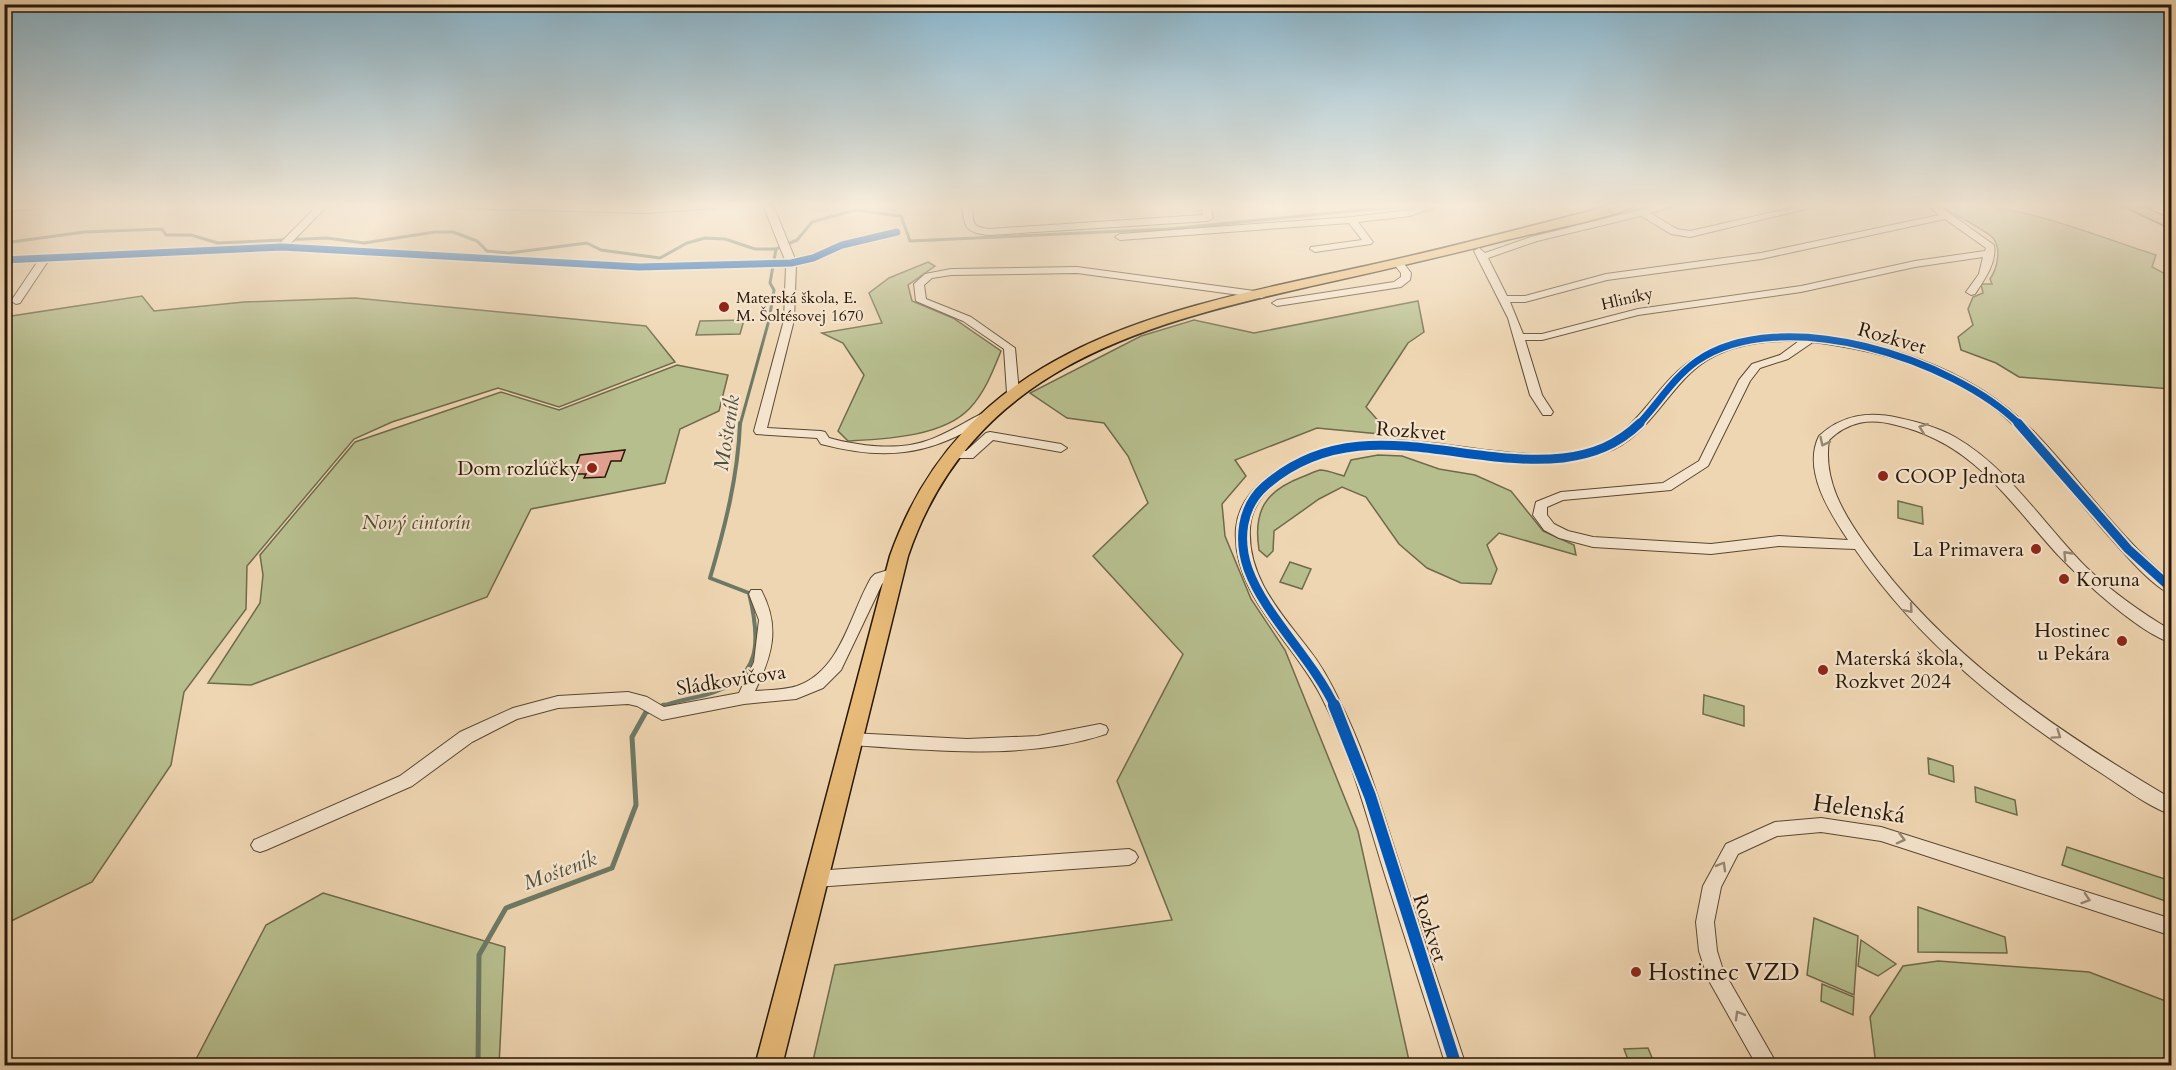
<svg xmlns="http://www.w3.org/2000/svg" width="2176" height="1070" font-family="Cardo,serif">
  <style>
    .green { fill: #b7be8e; stroke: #6f6a4a; stroke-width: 1.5 }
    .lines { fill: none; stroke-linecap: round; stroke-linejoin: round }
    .stream-far2 { stroke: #6d7966; stroke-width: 3 }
    .stream-far1 { stroke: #6d7966; stroke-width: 4 }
    .stream { stroke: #6d7966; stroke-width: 5 }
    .building { fill: #de9f8e; stroke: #271706; stroke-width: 1.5 }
    .minor-casing { stroke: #594731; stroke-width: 2 }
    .major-casing { stroke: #271706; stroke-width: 3 }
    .minor { fill: #f5e4cd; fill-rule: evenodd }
    .major { fill: #e8bb79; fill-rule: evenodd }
    .cycleway-far2-casing { stroke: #f5e4cd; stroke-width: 10 }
    .cycleway-far1-casing { stroke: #f5e4cd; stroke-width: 13 }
    .cycleway-casing { stroke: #f5e4cd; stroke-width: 16 }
    .cycleway-far2 { stroke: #0057b8; stroke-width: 7 }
    .cycleway-far1 { stroke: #0057b8; stroke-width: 9 }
    .cycleway { stroke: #0057b8; stroke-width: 12 }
    .oneway { stroke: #988873 }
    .poi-dot { fill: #8f2418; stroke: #f5e4cd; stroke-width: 2 }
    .labels { text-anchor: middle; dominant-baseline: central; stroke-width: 4.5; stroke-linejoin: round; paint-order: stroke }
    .far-poi-label { font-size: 16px; fill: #271706; stroke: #f5e4cd; text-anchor: start }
    .far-street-label { font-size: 16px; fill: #271706; stroke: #f5e4cd }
    .street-label { font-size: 20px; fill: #271706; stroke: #f5e4cd }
    .poi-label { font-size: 20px; fill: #271706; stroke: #f5e4cd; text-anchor: end }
    .park-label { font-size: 20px; font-style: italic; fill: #52492f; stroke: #f5e4cd }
    .water-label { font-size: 21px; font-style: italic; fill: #50503e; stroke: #f5e4cd }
    .near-street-label { font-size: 24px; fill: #271706; stroke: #f5e4cd }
    .near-poi-label { font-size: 24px; fill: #271706; stroke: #f5e4cd; text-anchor: start }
  </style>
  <rect width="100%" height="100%" fill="#efd6b2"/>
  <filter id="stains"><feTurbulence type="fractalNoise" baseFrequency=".00333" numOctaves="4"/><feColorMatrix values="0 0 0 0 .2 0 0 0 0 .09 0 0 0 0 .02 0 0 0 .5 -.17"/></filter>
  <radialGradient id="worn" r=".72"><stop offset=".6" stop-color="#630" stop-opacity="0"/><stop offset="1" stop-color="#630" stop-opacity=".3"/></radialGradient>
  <g class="green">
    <path d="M 1939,205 C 1954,205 1971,204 1986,206 C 2045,214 2100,237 2156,255 L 2152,267 L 2171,277 L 2171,389 L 2019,377 L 1996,363 L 1961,350 L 1958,337 L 1973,325 L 1968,309 L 1973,297 L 1983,293 L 1981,284 L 1992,284 L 1990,279 C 1997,269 2002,249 1993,238 C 1986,230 1951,213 1939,205 Z"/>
    <path d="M 928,262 L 935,266 L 908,285 L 912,301 L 953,318 L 1001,351 C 993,371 985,392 970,408 C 943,437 885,439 848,441 L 838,431 L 864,375 L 843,343 L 822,333 L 882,323 L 869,293 L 889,278 Z"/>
    <path d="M 142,296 L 154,311 L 244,302 L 355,298 L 646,326 L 675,362 L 559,407 L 498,388 L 392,422 L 354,439 L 247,566 L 246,609 L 184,692 L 171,765 L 92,882 L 5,924 L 5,317 Z"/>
    <path d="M 1418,301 L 1424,332 L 1408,343 L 1366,407 L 1391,435 L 1317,428 L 1235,460 L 1246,476 L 1222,504 L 1225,536 L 1251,599 L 1285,650 L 1358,831 L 1410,1065 L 812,1065 L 835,965 L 1172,920 L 1117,781 L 1183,654 L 1093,556 L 1148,503 L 1128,456 L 1104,423 L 1067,418 L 1030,393 L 1141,336 L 1194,320 L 1254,333 Z"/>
    <path d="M 744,320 L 740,334 L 696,335 L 700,321 Z"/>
    <path d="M 677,365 L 728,375 L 719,411 L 680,429 L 665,483 L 531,509 L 487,597 L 251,685 L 208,683 L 260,603 L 263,575 L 260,555 L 355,442 L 501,392 L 559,410 Z"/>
    <path d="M 1378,455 L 1402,456 L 1439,469 L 1475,475 L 1511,491 L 1543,531 L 1574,545 L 1576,555 L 1499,533 L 1487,545 L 1497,569 L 1491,584 L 1461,583 L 1427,568 L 1399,544 L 1366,497 L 1342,487 L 1319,499 L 1274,531 L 1273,551 L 1267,557 L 1259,550 C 1253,511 1265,491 1302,477 C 1308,475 1315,471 1320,470 C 1327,470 1337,474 1344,476 L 1351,460 Z"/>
    <path d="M 1898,501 L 1922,507 L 1923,524 L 1898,518 Z"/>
    <path d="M 1290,562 L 1311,569 L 1302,589 L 1280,582 Z"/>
    <path d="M 1704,695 L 1744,706 L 1744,726 L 1703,714 Z"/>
    <path d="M 1928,758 L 1953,766 L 1954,782 L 1929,774 Z"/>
    <path d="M 1975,787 L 2015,800 L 2017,815 L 1976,802 Z"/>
    <path d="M 2067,847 L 2171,881 L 2171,903 L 2062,865 Z"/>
    <path d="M 323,893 L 505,947 L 499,1065 L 193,1065 L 266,925 Z"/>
    <path d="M 1918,907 L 2005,937 L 2007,953 L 1918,952 Z"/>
    <path d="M 1814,918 L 1858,936 L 1854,995 L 1807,975 Z"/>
    <path d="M 1861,940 L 1896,964 L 1878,976 L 1858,966 Z"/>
    <path d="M 1938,961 L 2089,972 L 2171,1003 L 2171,1065 L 1876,1065 L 1870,1017 L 1903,966 Z"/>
    <path d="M 1822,984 L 1854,997 L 1853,1015 L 1821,1001 Z"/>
    <path d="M 1648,1048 L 1655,1065 L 1630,1065 L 1624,1049 Z"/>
  </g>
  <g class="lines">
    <g class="stream-far2">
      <path d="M 4,243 L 84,232 L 162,229 L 166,235 L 191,235 L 218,243 L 327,238 L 364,243 L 435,232 L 453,232 L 477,241 L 487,251 L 509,253 L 587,243 L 601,250 L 660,258 L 687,243 L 705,238 L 725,239 L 755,249 L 776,249"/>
      <path d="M 740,425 L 769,320 L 774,290 L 770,283 L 776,249 L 797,240 L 812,222 L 855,210 L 901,216 L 910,241 L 1169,229 L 1413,205"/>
    </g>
    <path class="stream-far1" d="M 660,707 C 675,701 690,699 705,695 C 762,680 761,642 749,593 L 710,578 C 725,527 738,476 740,423"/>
    <g class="stream">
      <path d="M 657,708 L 664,705"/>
      <path d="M 478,1066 L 479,955 L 506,908 L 612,868 L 636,805 L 632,737 L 646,712 L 650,711"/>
    </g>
  </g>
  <path class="building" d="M 625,450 L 621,461 L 611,461 L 605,477 L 584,478 L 586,474 L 573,474 L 580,455 Z"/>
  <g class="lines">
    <defs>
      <g id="minor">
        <path d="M 42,205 L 38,208 L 4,212 L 4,206 Z"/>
        <path d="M 318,205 L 328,205 L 290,244 L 639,264 L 785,260 L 763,205 L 773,205 L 795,259 L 810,256 L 839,243 L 900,230 L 900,234 L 845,247 L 817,260 L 796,265 L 794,320 L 767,428 L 821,431 L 825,432 L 829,438 C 858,446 898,451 926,441 C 945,435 963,423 981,414 L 985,413 L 991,417 C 985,423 975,427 967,431 C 917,458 875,458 821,444 L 817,438 L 756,434 L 754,431 L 784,320 L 786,266 L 639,270 L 282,250 L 48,261 L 20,303 L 16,304 L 11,301 L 38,261 L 4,263 L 4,257 L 279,244 Z"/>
        <path d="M 453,205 L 647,207 L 718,205 L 714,208 L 647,213 L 457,208 Z"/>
        <path d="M 962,205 L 972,205 C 974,222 970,227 989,229 L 1203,215 L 1200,205 L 1210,205 L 1213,218 L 1208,221 L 989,235 C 965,232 965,229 962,205 Z"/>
        <path d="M 1425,205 L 1440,205 L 1410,216 L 1358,222 L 1373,242 L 1371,244 L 1315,252 L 1310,249 L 1311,247 L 1362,240 L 1349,223 L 1120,240 L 1115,237 L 1120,234 L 1352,217 L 1409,210 Z"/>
        <path d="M 1660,205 L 1677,205 L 1650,213 L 1677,229 L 1690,231 L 1804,205 L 1822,205 L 1690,237 L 1671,234 L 1641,216 L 1537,241 L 1488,258 L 1507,296 L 1525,296 L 1606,274 L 1761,253 L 1939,215 L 1927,205 L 1938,205 L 1994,245 C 1997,262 1985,279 1975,294 L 1971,295 L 1966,292 L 1979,274 L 1983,257 L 1915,267 L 1801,292 L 1638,315 L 1542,340 L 1525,340 L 1542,395 L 1553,412 L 1551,415 L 1543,415 L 1530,395 L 1508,318 L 1474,251 L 1479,248 L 1485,253 L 1531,237 ZM 1945,219 L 1986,248 L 1985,251 L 1915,261 L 1801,286 L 1638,309 L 1542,334 L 1523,334 L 1510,302 L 1525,302 L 1607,280 L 1761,259 Z"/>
        <path d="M 1398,260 L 1402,261 L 1411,273 L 1410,280 L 1401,287 L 1277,306 L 1272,303 L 1277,300 L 1394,282 L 1401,277 L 1401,273 L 1393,263 Z"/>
        <path d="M 1077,267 L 1262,292 L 1267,295 L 1262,298 L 1077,273 L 951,275 L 932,278 L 924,285 L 926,299 L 971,317 L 1015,348 L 1019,393 L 1013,397 L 1007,393 L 1004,349 L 963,321 L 916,301 L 914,284 L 925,274 L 951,269 Z"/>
        <path d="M 1782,334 C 1876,337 1969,365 2035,433 C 2082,482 2119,538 2172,581 L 2172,594 C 2154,589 2121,550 2108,535 C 2073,497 2045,453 2006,418 C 1953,370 1882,351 1813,342 L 1788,359 L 1760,368 L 1750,381 L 1708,466 L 1671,490 L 1563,500 L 1547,507 L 1547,515 L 1554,524 L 1568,531 L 1593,537 L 1711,544 L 1779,536 L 1848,540 C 1830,513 1802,470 1819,436 C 1842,415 1868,411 1899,418 C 1918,422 1937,427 1955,437 C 2009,468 2044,525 2087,568 C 2112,592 2142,613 2172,631 L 2172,643 C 2139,633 2081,579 2057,554 C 2007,499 1973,443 1896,425 C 1870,418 1849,421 1829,440 C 1823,480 1843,513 1865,544 C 1943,655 2057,731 2172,799 L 2172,815 C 2147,806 2123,787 2101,773 C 2007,712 1919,643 1855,549 L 1779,546 L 1711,554 L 1593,547 L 1559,538 L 1544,530 L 1533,515 L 1536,502 L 1561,492 L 1663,483 L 1699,461 L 1739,380 L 1752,364 L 1780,355 L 1799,341 C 1766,340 1728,344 1700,365 C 1668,389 1651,431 1614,449 C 1599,456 1582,459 1567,461 C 1489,473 1408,430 1331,455 C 1297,466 1252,489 1250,528 C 1247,578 1282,614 1310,651 C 1321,665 1330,681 1338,698 C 1367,754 1383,815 1403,875 C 1423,938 1445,1002 1466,1066 L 1446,1066 C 1426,1002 1405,938 1385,875 C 1366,815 1351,754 1322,698 C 1295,643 1231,595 1236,528 C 1240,486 1285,462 1321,450 C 1405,421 1494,466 1580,451 C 1639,440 1650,386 1695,358 C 1721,341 1752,337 1782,334 Z"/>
        <path d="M 990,432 L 1061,444 L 1067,448 L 1061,452 L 993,440 L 973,458 L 952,458 L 946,454 L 952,450 L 966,451 L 986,433 Z"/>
        <path d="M 895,568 L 902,573 L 900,576 L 885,581 L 882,584 L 841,670 L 823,688 L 796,699 L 744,704 L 662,720 L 637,706 L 628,704 L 558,708 L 517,719 L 472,742 L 412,786 L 266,850 L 260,852 L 254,850 L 251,845 L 254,840 L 400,776 L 460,732 L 513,708 L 558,696 L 628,692 L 647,697 L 664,707 L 739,693 L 754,662 L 759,620 L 749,594 L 751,590 L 761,590 C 781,627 772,656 755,691 C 769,690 784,690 797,686 C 841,671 850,614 871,578 L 875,574 Z"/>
        <path d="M 1100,724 L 1106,726 L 1108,730 L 1106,734 C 1024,761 934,750 850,745 L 844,744 L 842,739 L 844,734 L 850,733 L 967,739 L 1038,736 Z"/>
        <path d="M 1821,818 L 1881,827 L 2172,919 L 2172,936 L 1881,841 L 1821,832 L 1777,836 L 1738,854 L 1721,887 L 1714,922 L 1717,951 L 1723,970 L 1778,1066 L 1757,1066 L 1708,979 L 1699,951 L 1696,922 L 1703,886 L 1726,844 L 1775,822 Z"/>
        <path d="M 1129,849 L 1135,852 L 1138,857 L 1135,862 L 1129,865 L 815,887 L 809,885 L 806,879 L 809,873 L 815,871 Z"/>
      </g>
      <g id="major">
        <path d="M 1613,205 L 1636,205 C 1624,215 1531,234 1510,239 C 1442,257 1374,272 1307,287 C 1135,326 971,371 908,556 L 782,1066 L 755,1066 L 890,556 C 966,341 1170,309 1366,266 C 1449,248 1531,226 1613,205 Z"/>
        <path d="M 2122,205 L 2139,205 L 2172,220 L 2172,229 Z"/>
      </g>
    </defs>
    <use href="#minor" class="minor-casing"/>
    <use href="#major" class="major-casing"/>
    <use href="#minor" class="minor"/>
    <use href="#major" class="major"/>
    <defs>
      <g id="cycleway-far2">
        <path d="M 4,260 L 282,247 L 639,267 L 791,263 L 813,258 L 842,245 L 897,232"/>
        <path d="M 1638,425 C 1658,404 1673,378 1697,361 C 1781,303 1954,359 2020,425"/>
      </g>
      <g id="cycleway-far1">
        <path d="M 2018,423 L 2128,549 L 2172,589"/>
        <path d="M 1335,707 C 1312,658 1265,616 1248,569 C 1238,540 1241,507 1265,486 C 1355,407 1462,469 1563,458 C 1594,454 1617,445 1640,423"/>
      </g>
      <path id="cycleway" d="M 1334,705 L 1370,796 L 1456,1066"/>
    </defs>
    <use href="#cycleway-far2" class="cycleway-far2-casing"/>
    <use href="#cycleway-far1" class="cycleway-far1-casing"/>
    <use href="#cycleway" class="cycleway-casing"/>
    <use href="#cycleway-far2" class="cycleway-far2"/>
    <use href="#cycleway-far1" class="cycleway-far1"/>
    <use href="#cycleway" class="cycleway"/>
  </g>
  <defs><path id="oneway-chevron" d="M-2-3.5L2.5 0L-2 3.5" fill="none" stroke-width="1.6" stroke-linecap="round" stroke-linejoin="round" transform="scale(1.5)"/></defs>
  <g class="oneway">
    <use href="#oneway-chevron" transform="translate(1923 428) rotate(-159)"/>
    <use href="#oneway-chevron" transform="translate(1824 442) rotate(116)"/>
    <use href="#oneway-chevron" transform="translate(2067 555) rotate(-134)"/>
    <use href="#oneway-chevron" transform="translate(1909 609) rotate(49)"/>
    <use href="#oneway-chevron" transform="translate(2057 735) rotate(35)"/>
    <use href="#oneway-chevron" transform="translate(1901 839) rotate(15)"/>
    <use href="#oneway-chevron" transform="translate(1722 866) rotate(-60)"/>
    <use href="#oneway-chevron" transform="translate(2086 899) rotate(18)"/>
    <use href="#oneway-chevron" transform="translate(1739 1015) rotate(-120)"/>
  </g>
  <linearGradient id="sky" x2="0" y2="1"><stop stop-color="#89b6ce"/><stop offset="0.58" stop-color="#f8eddc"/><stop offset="1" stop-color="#f8eddc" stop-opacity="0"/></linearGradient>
  <rect width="2176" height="355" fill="url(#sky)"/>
  <g class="poi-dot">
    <circle cx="724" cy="307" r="6"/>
    <circle cx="592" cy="468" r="6"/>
    <circle cx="1883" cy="476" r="6"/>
    <circle cx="2036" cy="549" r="6"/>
    <circle cx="2064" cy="579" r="6"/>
    <circle cx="2122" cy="641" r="6"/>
    <circle cx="1823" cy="670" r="6"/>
    <circle cx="1636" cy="972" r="6"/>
  </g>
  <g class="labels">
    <g class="far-poi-label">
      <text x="736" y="298">Materská škola, E.<tspan x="736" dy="18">M. Šoltésovej 1670</tspan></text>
    </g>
    <g class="far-street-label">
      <text transform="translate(1627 299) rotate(-13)">Hliníky</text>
    </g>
    <g class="street-label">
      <text transform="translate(1892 338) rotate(16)">Rozkvet</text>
      <text transform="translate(1411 431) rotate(4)">Rozkvet</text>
      <text transform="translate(731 680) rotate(-9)">Sládkovičova</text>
      <text transform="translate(1430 928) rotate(72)">Rozkvet</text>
    </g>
    <g class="poi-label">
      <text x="580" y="468">Dom rozlúčky</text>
      <text x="1895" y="476" text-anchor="start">COOP Jednota</text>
      <text x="2024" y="549">La Primavera</text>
      <text x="2076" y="579" text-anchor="start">Koruna</text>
      <text x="2110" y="630">Hostinec<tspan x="2110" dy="23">u Pekára</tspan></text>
      <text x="1835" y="658" text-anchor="start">Materská škola,<tspan x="1835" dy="23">Rozkvet 2024</tspan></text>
    </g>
    <g class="park-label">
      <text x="416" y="522">Nový cintorín</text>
    </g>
    <g class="water-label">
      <text transform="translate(727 433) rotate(-81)">Mošteník</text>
      <text transform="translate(560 871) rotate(-20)">Mošteník</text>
    </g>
    <g class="near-street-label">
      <text transform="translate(1859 809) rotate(8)">Helenská</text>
    </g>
    <g class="near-poi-label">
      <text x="1648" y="972">Hostinec VZD</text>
    </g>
  </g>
  <rect width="2176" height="1070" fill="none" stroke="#efd6b2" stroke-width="24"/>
  <rect x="6" y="6" width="2164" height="1058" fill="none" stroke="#271706" stroke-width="3"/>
  <rect x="12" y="12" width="2152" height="1046" fill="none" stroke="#271706" stroke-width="1.5"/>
  <rect width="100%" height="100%" filter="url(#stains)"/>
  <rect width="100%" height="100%" fill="url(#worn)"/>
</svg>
